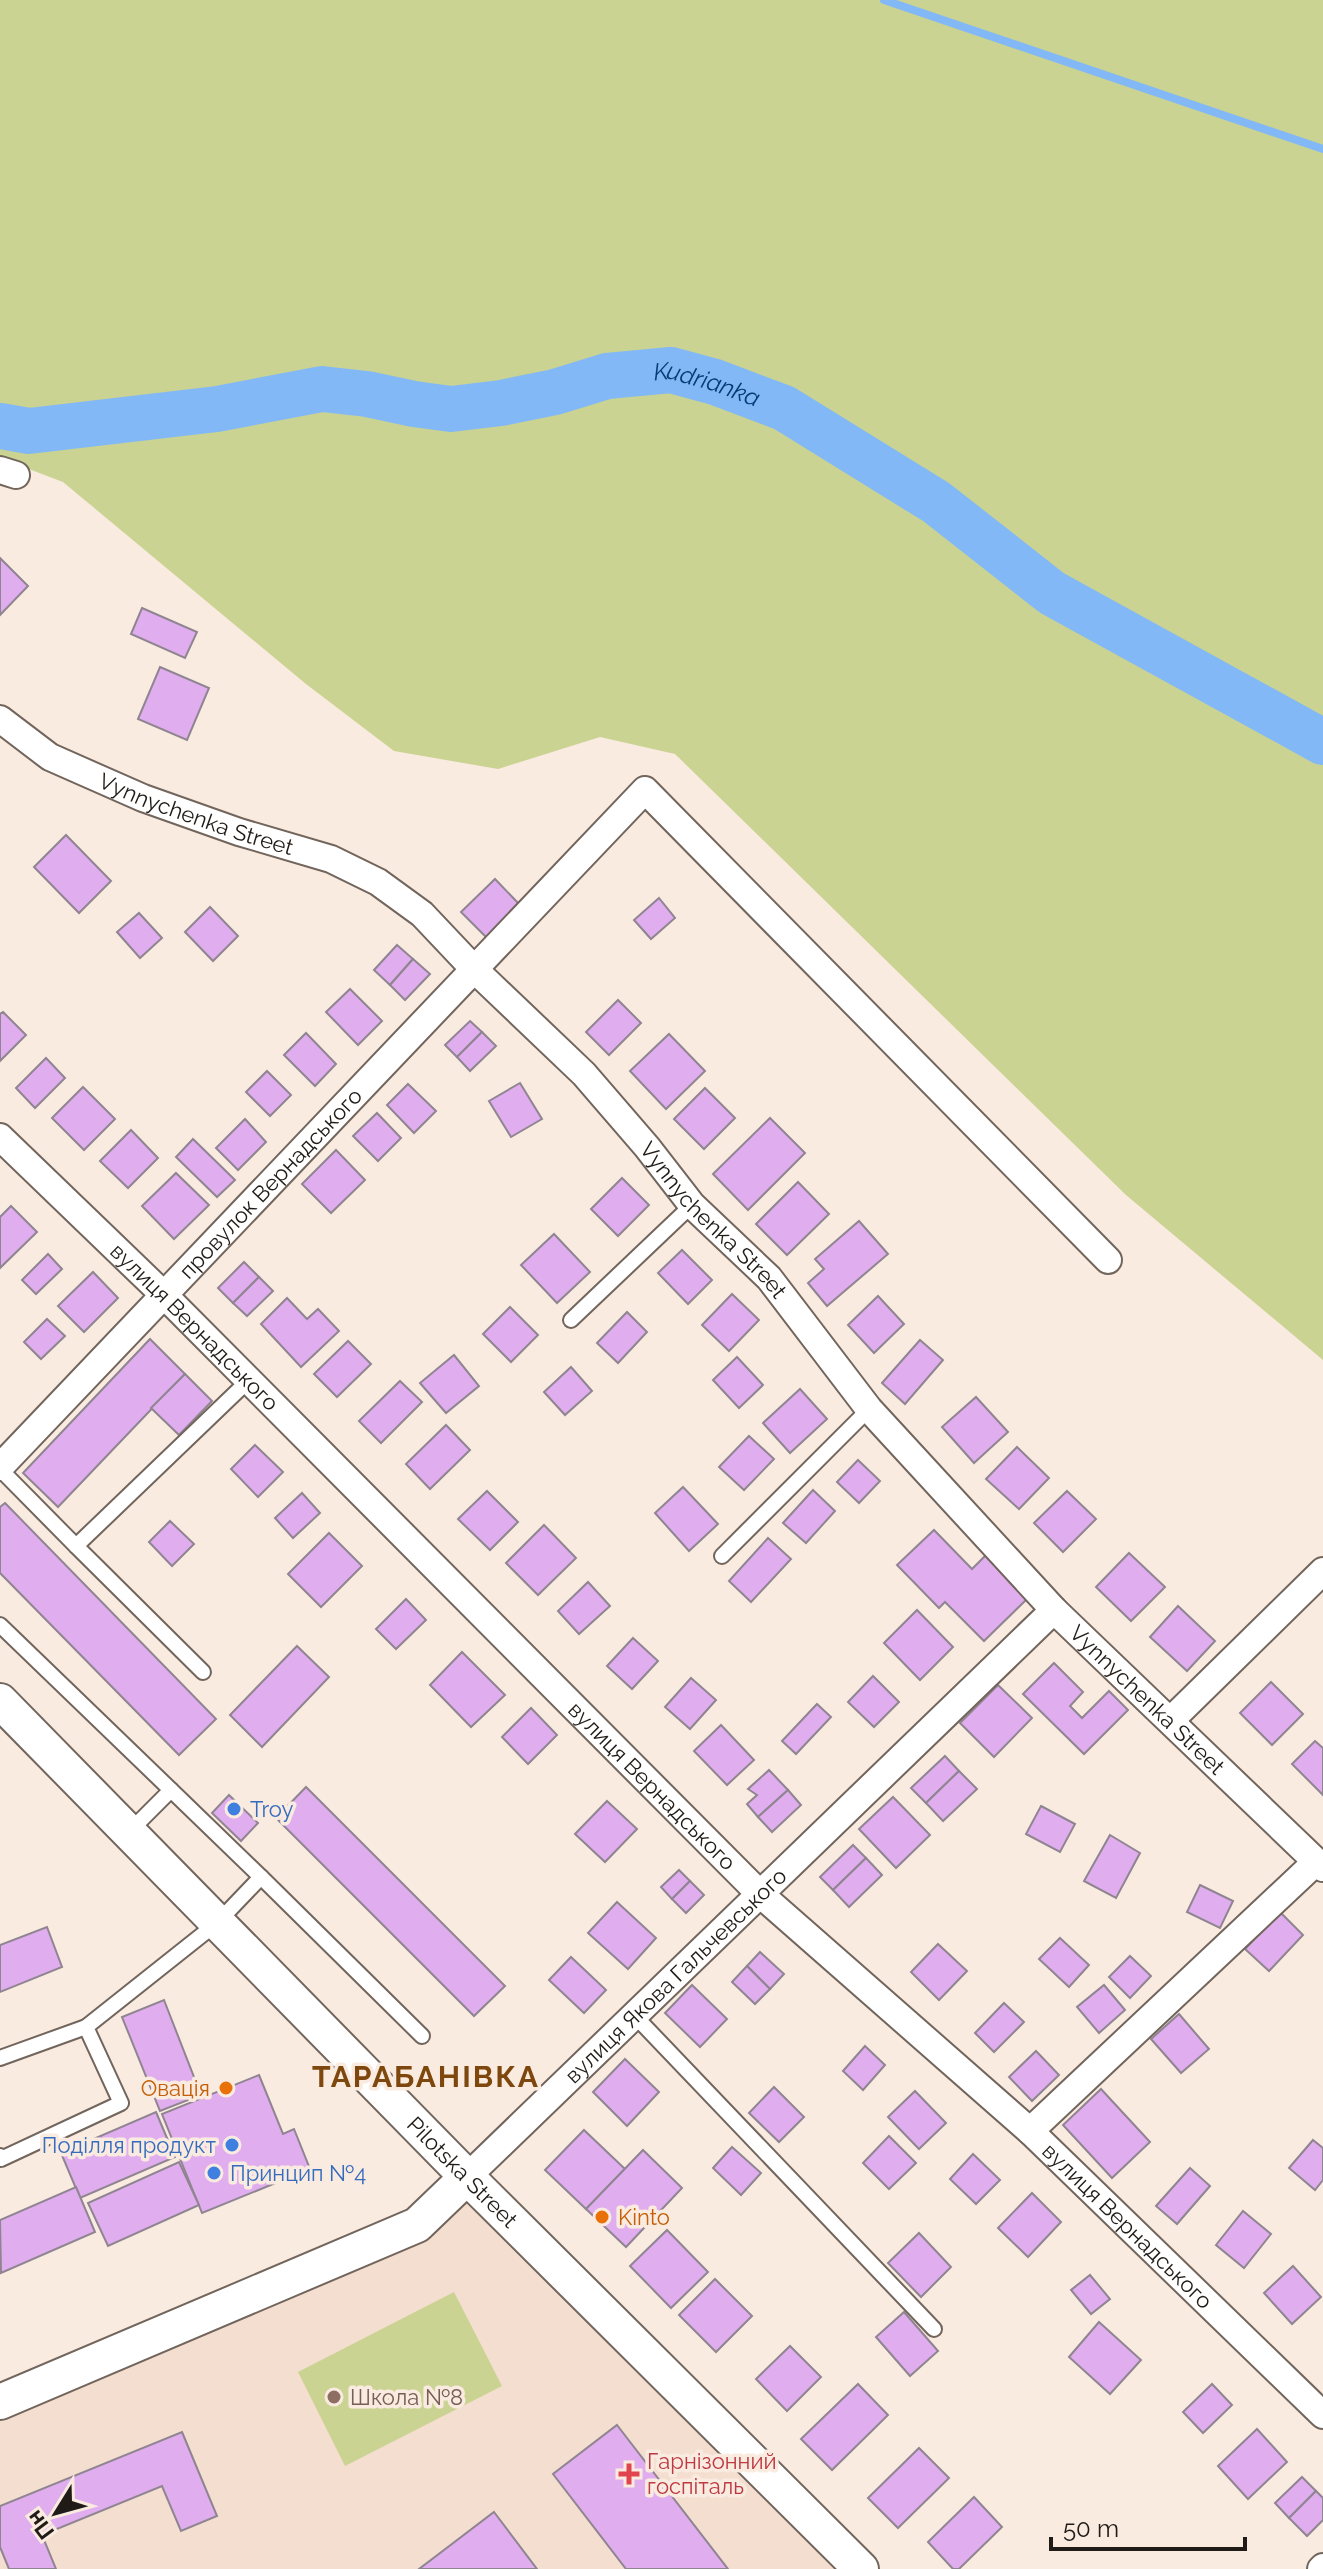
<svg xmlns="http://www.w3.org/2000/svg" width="1323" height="2569" font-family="Raleway,sans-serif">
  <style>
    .built { fill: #f4ded0 }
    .green { fill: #cad392 }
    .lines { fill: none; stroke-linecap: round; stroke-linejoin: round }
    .stream { stroke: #83b8f6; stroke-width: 8 }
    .river { stroke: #83b8f6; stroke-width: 46 }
    .building { fill: #e0adee; stroke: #8f8591; stroke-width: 2 }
    .service-casing { stroke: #71655c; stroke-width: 18 }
    .minor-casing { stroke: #71655c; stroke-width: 30 }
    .tertiary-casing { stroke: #71655c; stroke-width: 38 }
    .service { stroke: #fff; stroke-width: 14 }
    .minor { stroke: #fff; stroke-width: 26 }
    .tertiary { stroke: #fff; stroke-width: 34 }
    .shop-dot { fill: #3f7fe0; stroke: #faebe1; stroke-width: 3 }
    .food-dot { fill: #e8710a; stroke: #faebe1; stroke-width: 3 }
    .education-dot { fill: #8d6e63; stroke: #faebe1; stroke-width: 3 }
    .health-dot { fill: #e0444e; stroke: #faebe1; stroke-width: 3 }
    .labels { text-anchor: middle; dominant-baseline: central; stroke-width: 7; stroke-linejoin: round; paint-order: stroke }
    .street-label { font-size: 22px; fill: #201b17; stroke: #faebe1 }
    .shop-label { font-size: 22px; fill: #366cbe; stroke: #faebe1; text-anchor: start }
    .food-label { font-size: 22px; fill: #c56008; stroke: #faebe1; text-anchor: end }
    .education-label { font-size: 22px; fill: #785e54; stroke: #faebe1; text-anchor: start }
    .health-label { font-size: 22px; fill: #be3a42; stroke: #faebe1; text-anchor: start }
    .water-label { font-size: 24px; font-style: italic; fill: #053e75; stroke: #faebe1 }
    .district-label { font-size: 30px; font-weight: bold; letter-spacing: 2px; fill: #7e470e; stroke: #faebe1 }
  </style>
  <rect width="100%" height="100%" fill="#faebe1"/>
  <path class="built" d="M 466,2193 L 843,2569 L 0,2569 L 0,2415 Z"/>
  <g class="green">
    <path d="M 0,0 L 1323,0 L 1323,1360 L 1126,1195 L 675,754 L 600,737 L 498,769 L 394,751 L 306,684 L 63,482 L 0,458 Z"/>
    <path d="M 454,2292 L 502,2386 L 345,2466 L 298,2372 Z"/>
  </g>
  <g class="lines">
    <path class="stream" d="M 884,0 L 1323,149"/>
    <path class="river" id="s1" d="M 0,426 L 29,431 L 217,409 L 322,389 L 367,394 L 414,404 L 451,409 L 501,403 L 555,392 L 607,376 L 671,370 L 715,382 L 784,408 L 936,502 L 1052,593 L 1323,742"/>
  </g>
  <g class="building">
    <path d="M 0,558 L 28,586 L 0,615 Z"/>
    <path d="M 142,608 L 197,632 L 185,658 L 131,634 Z"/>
    <path d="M 160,667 L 209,688 L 187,740 L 138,719 Z"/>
    <path d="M 66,835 L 111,881 L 79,913 L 34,867 Z"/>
    <path d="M 495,879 L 521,906 L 488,939 L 461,912 Z"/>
    <path d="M 659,898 L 675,918 L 651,939 L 634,920 Z"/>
    <path d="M 210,907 L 238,936 L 213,961 L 185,932 Z"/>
    <path d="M 139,913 L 162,938 L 140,958 L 117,932 Z"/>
    <path d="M 397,945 L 413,959 L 390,985 L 374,970 Z"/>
    <path d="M 413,959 L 430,974 L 405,1000 L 390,985 Z"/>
    <path d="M 350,989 L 382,1021 L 358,1045 L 326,1012 Z"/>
    <path d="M 618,1000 L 641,1023 L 609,1055 L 586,1032 Z"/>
    <path d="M 3,1012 L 26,1035 L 0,1061 L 0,1014 Z"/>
    <path d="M 470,1021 L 482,1032 L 457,1057 L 445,1045 Z"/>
    <path d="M 482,1032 L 496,1046 L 470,1071 L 457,1057 Z"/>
    <path d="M 306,1033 L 336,1064 L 315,1086 L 284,1055 Z"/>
    <path d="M 669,1034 L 705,1071 L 666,1109 L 630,1071 Z"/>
    <path d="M 46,1058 L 65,1078 L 35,1108 L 16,1088 Z"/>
    <path d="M 267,1071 L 291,1095 L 270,1116 L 246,1092 Z"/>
    <path d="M 520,1083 L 542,1119 L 511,1137 L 489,1101 Z"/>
    <path d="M 408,1084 L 436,1111 L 414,1133 L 387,1105 Z"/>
    <path d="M 83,1087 L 115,1119 L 84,1150 L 52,1118 Z"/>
    <path d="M 705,1088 L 735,1118 L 704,1149 L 674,1119 Z"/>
    <path d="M 377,1113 L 401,1138 L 378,1161 L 353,1136 Z"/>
    <path d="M 770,1118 L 805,1153 L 748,1210 L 713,1174 Z"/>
    <path d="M 245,1119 L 266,1142 L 238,1170 L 216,1148 Z"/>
    <path d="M 131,1130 L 158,1158 L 128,1188 L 100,1161 Z"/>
    <path d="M 193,1139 L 235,1180 L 217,1197 L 176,1157 Z"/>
    <path d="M 336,1150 L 365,1180 L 331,1213 L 302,1184 Z"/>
    <path d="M 176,1173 L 209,1205 L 174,1239 L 142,1206 Z"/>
    <path d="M 622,1178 L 649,1205 L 618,1236 L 591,1209 Z"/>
    <path d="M 798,1182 L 829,1214 L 787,1255 L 756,1224 Z"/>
    <path d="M 11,1206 L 37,1232 L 0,1268 L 0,1217 Z"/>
    <path d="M 859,1221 L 888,1254 L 827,1306 L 808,1283 L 824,1269 L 815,1259 Z"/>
    <path d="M 554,1234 L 590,1272 L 557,1303 L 521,1265 Z"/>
    <path d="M 682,1250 L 712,1280 L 688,1304 L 658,1273 Z"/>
    <path d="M 48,1254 L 62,1269 L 36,1294 L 22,1280 Z"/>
    <path d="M 244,1262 L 259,1277 L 233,1303 L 218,1288 Z"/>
    <path d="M 93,1272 L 118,1298 L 84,1332 L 58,1306 Z"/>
    <path d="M 259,1277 L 273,1291 L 247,1316 L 233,1303 Z"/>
    <path d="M 732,1294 L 759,1320 L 729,1351 L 702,1325 Z"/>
    <path d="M 878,1296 L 904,1324 L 874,1353 L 848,1325 Z"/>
    <path d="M 287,1298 L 307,1319 L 318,1309 L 339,1331 L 301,1367 L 261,1324 Z"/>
    <path d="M 510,1307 L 538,1335 L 511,1362 L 483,1334 Z"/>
    <path d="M 627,1312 L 647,1332 L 618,1363 L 597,1343 Z"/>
    <path d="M 47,1319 L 65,1336 L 41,1359 L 24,1342 Z"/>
    <path d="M 150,1339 L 185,1374 L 58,1507 L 23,1473 Z"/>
    <path d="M 920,1340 L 943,1360 L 905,1404 L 882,1383 Z"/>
    <path d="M 348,1341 L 371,1364 L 337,1397 L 314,1374 Z"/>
    <path d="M 454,1355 L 479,1386 L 446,1413 L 420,1383 Z"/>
    <path d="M 737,1357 L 763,1385 L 739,1408 L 713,1380 Z"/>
    <path d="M 571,1367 L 592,1391 L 565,1415 L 544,1392 Z"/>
    <path d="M 185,1374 L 212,1401 L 179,1435 L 151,1408 Z"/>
    <path d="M 400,1381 L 422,1402 L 381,1443 L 359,1421 Z"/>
    <path d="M 800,1389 L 827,1419 L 790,1453 L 763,1423 Z"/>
    <path d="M 976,1397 L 1008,1432 L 974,1463 L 942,1427 Z"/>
    <path d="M 446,1425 L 470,1450 L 430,1489 L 406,1464 Z"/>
    <path d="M 749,1436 L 774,1459 L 744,1490 L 719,1467 Z"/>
    <path d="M 255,1445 L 283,1472 L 258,1497 L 231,1469 Z"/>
    <path d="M 1017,1447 L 1049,1478 L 1019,1509 L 986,1479 Z"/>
    <path d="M 858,1460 L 880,1481 L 859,1503 L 837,1482 Z"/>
    <path d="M 683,1487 L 718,1524 L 689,1551 L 655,1513 Z"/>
    <path d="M 813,1490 L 835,1511 L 806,1543 L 783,1523 Z"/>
    <path d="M 487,1491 L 518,1522 L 490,1550 L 458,1519 Z"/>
    <path d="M 1067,1491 L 1096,1519 L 1063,1552 L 1034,1523 Z"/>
    <path d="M 302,1493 L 320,1513 L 293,1538 L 275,1518 Z"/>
    <path d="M 5,1503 L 216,1719 L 179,1755 L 0,1573 L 0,1507 Z"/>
    <path d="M 170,1521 L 194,1544 L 172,1566 L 149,1542 Z"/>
    <path d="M 544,1525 L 576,1558 L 538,1595 L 506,1563 Z"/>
    <path d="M 934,1530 L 972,1569 L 986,1555 L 1028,1598 L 984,1641 L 945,1602 L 939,1608 L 897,1565 Z"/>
    <path d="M 329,1533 L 362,1566 L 321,1607 L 288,1574 Z"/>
    <path d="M 768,1538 L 791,1559 L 751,1602 L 729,1581 Z"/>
    <path d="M 1129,1553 L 1165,1587 L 1131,1621 L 1096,1587 Z"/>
    <path d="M 588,1582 L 610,1606 L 579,1634 L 558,1611 Z"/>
    <path d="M 406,1599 L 426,1620 L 396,1649 L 376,1629 Z"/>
    <path d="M 1178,1606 L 1215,1641 L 1187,1671 L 1150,1637 Z"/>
    <path d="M 917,1610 L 953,1647 L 920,1680 L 884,1643 Z"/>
    <path d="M 633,1638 L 658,1661 L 632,1689 L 607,1666 Z"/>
    <path d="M 297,1646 L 329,1677 L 262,1747 L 230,1715 Z"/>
    <path d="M 462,1652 L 505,1695 L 471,1727 L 430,1685 Z"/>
    <path d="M 1054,1663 L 1083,1692 L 1070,1706 L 1082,1718 L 1109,1691 L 1128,1710 L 1084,1754 L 1023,1694 Z"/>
    <path d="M 873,1676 L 899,1702 L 874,1727 L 848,1702 Z"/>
    <path d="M 691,1678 L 716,1700 L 690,1729 L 665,1707 Z"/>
    <path d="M 1271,1682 L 1303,1714 L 1272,1745 L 1240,1713 Z"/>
    <path d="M 998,1685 L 1032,1718 L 994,1757 L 960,1723 Z"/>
    <path d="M 817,1704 L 831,1717 L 796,1754 L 782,1741 Z"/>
    <path d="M 531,1708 L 557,1735 L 528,1764 L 502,1737 Z"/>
    <path d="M 721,1725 L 754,1760 L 727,1785 L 694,1751 Z"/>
    <path d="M 1315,1741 L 1323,1748 L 1323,1795 L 1292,1764 Z"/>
    <path d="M 945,1756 L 959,1771 L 926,1803 L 911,1788 Z"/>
    <path d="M 769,1770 L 788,1790 L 758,1817 L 747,1804 L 757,1795 L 748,1789 Z"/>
    <path d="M 959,1771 L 977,1789 L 943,1821 L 926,1803 Z"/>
    <path d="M 306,1787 L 505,1986 L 474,2016 L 276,1818 Z"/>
    <path d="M 788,1790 L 801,1805 L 772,1832 L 758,1817 Z"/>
    <path d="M 229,1795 L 258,1823 L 241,1841 L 212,1813 Z"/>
    <path d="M 893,1797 L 930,1835 L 896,1868 L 859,1829 Z"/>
    <path d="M 607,1801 L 637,1829 L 605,1862 L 575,1834 Z"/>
    <path d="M 1041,1806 L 1075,1824 L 1060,1852 L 1026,1834 Z"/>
    <path d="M 1110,1835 L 1140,1853 L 1116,1898 L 1084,1881 Z"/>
    <path d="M 853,1845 L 866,1858 L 833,1890 L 820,1877 Z"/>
    <path d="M 866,1858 L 882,1875 L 849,1907 L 833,1890 Z"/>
    <path d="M 679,1870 L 690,1881 L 672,1899 L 661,1887 Z"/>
    <path d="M 690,1881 L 704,1895 L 686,1913 L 672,1899 Z"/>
    <path d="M 1200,1885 L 1233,1901 L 1220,1928 L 1187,1912 Z"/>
    <path d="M 617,1902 L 656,1938 L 628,1969 L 588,1933 Z"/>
    <path d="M 1280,1912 L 1303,1935 L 1269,1971 L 1245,1949 Z"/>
    <path d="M 47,1927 L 62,1967 L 0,1992 L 0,1945 Z"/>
    <path d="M 1060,1938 L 1089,1965 L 1069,1987 L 1039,1959 Z"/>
    <path d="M 938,1944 L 967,1971 L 939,2000 L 911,1972 Z"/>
    <path d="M 760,1952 L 784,1974 L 770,1989 L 747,1966 Z"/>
    <path d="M 1130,1956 L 1151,1976 L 1130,1998 L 1109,1977 Z"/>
    <path d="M 571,1957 L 606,1990 L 584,2013 L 549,1980 Z"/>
    <path d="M 747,1966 L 770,1989 L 755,2004 L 732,1982 Z"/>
    <path d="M 692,1985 L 727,2019 L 700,2047 L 665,2013 Z"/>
    <path d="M 1104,1985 L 1125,2010 L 1099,2033 L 1077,2007 Z"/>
    <path d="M 164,2000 L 201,2095 L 160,2111 L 122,2017 Z"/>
    <path d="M 1004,2003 L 1024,2022 L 994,2052 L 975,2033 Z"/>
    <path d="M 1179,2014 L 1209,2049 L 1181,2073 L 1151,2039 Z"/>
    <path d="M 865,2046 L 885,2065 L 863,2090 L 843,2071 Z"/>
    <path d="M 1036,2051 L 1059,2075 L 1032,2101 L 1009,2077 Z"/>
    <path d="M 625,2059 L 659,2092 L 627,2126 L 593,2092 Z"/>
    <path d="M 259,2075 L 283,2134 L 294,2129 L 310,2169 L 202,2213 L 162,2114 Z"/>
    <path d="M 774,2087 L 804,2117 L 779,2142 L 749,2113 Z"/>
    <path d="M 1101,2089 L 1150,2142 L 1112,2178 L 1063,2125 Z"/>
    <path d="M 915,2091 L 946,2123 L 919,2149 L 888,2117 Z"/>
    <path d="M 156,2112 L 175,2157 L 80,2198 L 61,2153 Z"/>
    <path d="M 584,2130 L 625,2169 L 586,2209 L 545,2170 Z"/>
    <path d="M 889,2136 L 916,2163 L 889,2189 L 863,2163 Z"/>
    <path d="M 1313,2140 L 1323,2148 L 1323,2180 L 1315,2190 L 1289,2168 Z"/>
    <path d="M 732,2147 L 761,2173 L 741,2195 L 713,2168 Z"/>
    <path d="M 643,2150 L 682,2188 L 626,2247 L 586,2209 Z"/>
    <path d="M 973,2154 L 1000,2180 L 976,2204 L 950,2179 Z"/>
    <path d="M 179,2162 L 199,2205 L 108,2246 L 88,2203 Z"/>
    <path d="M 1190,2168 L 1210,2186 L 1177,2224 L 1156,2206 Z"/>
    <path d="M 76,2187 L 95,2232 L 1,2273 L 0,2220 Z"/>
    <path d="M 1032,2193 L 1061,2222 L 1028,2257 L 998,2228 Z"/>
    <path d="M 1243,2211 L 1271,2234 L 1244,2268 L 1216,2245 Z"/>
    <path d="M 667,2230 L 708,2272 L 671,2308 L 630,2266 Z"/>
    <path d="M 919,2233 L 951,2267 L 921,2297 L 888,2263 Z"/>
    <path d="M 1293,2266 L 1321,2297 L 1292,2324 L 1264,2293 Z"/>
    <path d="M 1090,2275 L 1110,2299 L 1091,2314 L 1071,2290 Z"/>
    <path d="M 715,2279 L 752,2316 L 716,2352 L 679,2315 Z"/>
    <path d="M 904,2312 L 938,2351 L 910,2376 L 876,2337 Z"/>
    <path d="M 1099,2322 L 1141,2360 L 1110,2394 L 1069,2357 Z"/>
    <path d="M 790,2346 L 821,2377 L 787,2411 L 756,2379 Z"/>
    <path d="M 858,2384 L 888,2415 L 832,2470 L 801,2439 Z"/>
    <path d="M 1212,2384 L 1232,2405 L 1203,2433 L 1183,2412 Z"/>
    <path d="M 617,2425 L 728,2569 L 626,2569 L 553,2474 Z"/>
    <path d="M 1257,2429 L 1287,2462 L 1248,2499 L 1218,2466 Z"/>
    <path d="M 182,2432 L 217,2516 L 181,2531 L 162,2486 L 42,2535 L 56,2569 L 9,2569 L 0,2547 L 0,2506 Z"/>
    <path d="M 919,2448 L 949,2478 L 898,2528 L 868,2498 Z"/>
    <path d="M 1302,2477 L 1316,2491 L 1289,2518 L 1275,2503 Z"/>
    <path d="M 1316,2491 L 1323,2498 L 1323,2520 L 1307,2536 L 1289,2518 Z"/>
    <path d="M 974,2497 L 1002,2527 L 959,2569 L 953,2569 L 928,2542 Z"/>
    <path d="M 494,2512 L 537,2569 L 419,2569 Z"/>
  </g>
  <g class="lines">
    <defs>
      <g id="service">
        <path d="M 571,1320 L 692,1205"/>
        <path d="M 0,1469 L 76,1546"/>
        <path d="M 722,1556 L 869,1409"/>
        <path d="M 0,1625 L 171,1790"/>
        <path d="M 203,1672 L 76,1546 L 249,1380"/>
        <path d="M 129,1832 L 171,1790 L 261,1877"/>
        <path d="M 634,2015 L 934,2329"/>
        <path d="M 0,2058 L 86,2027"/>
        <path d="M 0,2156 L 1,2159 L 121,2103 L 86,2027 L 217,1923 L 261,1877 L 422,2036"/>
      </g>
      <g id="minor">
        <path d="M 0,470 L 16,475"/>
        <path id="s2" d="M 0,719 L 50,757 L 143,798 L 239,832 L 331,859 L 378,882 L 422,914 L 474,969 L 584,1074 L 647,1147 L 692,1205 L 769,1278 L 869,1409 L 1054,1610 L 1323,1868"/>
        <path id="s3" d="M 0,1137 L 164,1295 L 760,1894 L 1030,2131 L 1323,2415"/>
        <path id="s4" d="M 0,1467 L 645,790 L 1108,1260"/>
        <path d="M 1171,1720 L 1323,1571"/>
        <path d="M 1030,2131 L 1316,1862"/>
        <path id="s5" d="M 467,2177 L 1054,1610"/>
        <path d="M 1321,2569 L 1323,2567"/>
      </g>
      <g id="tertiary">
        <path id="s6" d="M 0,1701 L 467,2177 L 861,2569"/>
        <path d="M 0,2402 L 417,2225 L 467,2177"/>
      </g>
    </defs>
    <use href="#service" class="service-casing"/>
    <use href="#minor" class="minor-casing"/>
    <use href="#tertiary" class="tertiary-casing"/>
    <use href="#service" class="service"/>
    <use href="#minor" class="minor"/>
    <use href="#tertiary" class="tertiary"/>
  </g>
  <g class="shop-dot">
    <circle cx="234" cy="1809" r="8"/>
    <circle cx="232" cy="2145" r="8"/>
    <circle cx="214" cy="2173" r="8"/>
  </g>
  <g class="food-dot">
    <circle cx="226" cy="2088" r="8"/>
    <circle cx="602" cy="2217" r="8"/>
  </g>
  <circle class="education-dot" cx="334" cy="2397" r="8"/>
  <path class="health-dot" d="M625 2462h8v8h8v8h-8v8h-8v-8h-8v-8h8z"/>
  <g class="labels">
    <g class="street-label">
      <text stroke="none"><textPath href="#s2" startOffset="220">Vynnychenka Street</textPath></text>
      <text stroke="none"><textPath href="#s4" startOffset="392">провулок Вернадського</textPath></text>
      <text stroke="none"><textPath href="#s2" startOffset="892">Vynnychenka Street</textPath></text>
      <text stroke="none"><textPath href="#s3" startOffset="272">вулиця Вернадського</textPath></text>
      <text stroke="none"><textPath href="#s2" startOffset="1540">Vynnychenka Street</textPath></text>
      <text stroke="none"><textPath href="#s3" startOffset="920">вулиця Вернадського</textPath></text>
      <text stroke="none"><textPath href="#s5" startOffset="290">вулиця Якова Гальчевського</textPath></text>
      <text stroke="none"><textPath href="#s6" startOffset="660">Pilotska Street</textPath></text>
      <text stroke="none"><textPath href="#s3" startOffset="1568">вулиця Вернадського</textPath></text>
    </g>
    <g class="shop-label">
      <text x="250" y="1809">Troy</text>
      <text x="216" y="2145" text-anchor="end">Поділля продукт</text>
      <text x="230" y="2173">Принцип №4</text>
    </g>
    <g class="food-label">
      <text x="210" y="2088">Овація</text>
      <text x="618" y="2217" text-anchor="start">Kinto</text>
    </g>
    <g class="education-label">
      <text x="350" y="2397">Школа №8</text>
    </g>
    <g class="health-label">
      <text x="647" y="2461">Гарнізонний<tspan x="647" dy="25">госпіталь</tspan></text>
    </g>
    <g class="water-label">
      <text stroke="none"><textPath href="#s1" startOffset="718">Kudrianka</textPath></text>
    </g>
    <g class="district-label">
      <text x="426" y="2076">ТАРАБАНІВКА</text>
    </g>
  </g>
  <g transform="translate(56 2513) rotate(233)" stroke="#faebe1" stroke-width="6" paint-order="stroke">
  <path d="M0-6L14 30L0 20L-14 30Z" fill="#201b17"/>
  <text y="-12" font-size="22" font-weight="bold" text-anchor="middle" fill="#201b17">Пн</text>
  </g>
  <path d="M1051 2537v12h194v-12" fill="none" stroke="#201b17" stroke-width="4"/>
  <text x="1063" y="2537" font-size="24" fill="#201b17" stroke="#faebe1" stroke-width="6" paint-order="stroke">50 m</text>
</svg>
